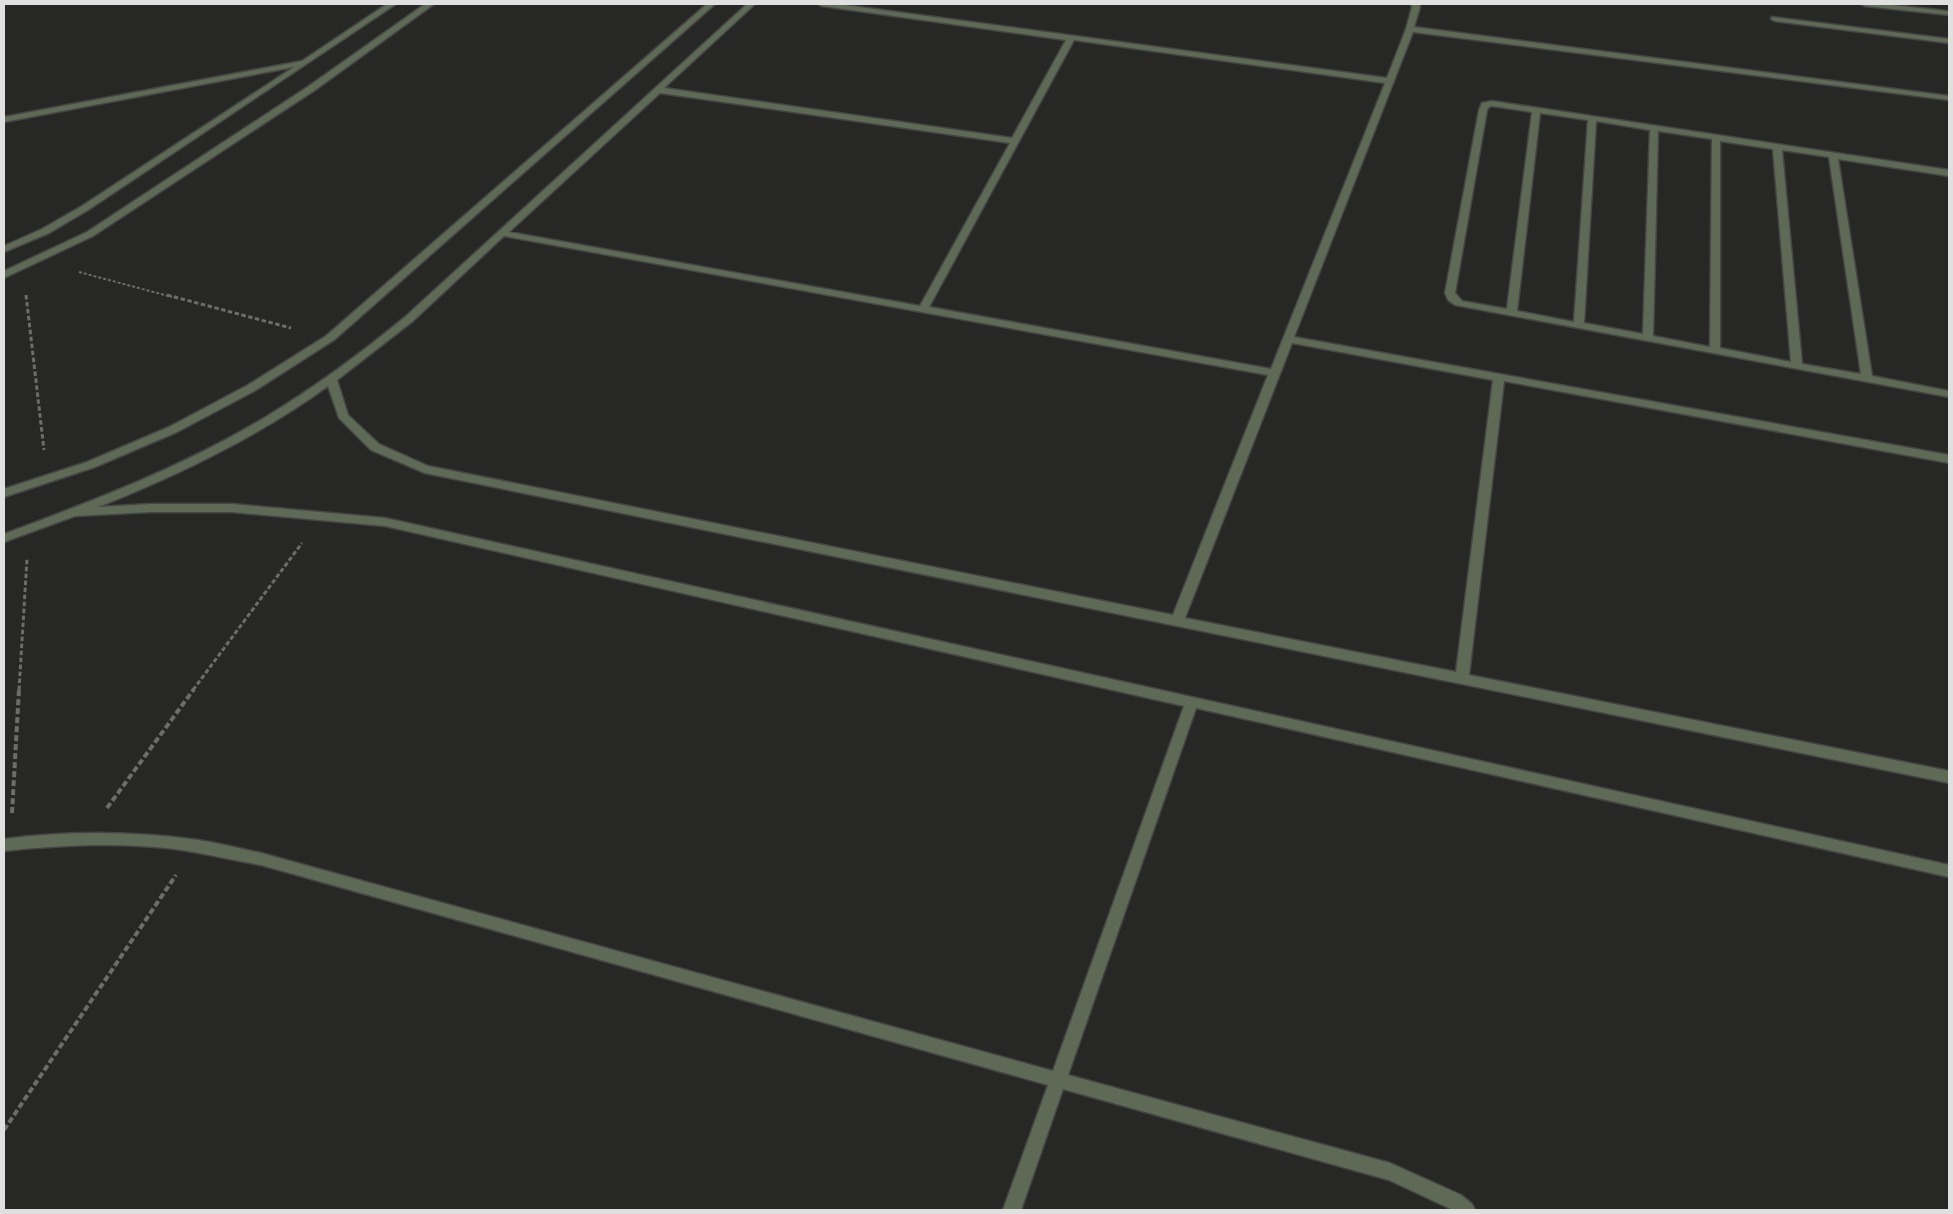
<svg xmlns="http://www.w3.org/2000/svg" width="1953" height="1214" font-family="Inter,sans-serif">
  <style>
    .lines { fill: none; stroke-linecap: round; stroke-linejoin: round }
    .minor-casing { stroke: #444544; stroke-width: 3 }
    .path-far2 { stroke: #6c6d6b; stroke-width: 2; stroke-dasharray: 3 2; stroke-linecap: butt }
    .path-far1 { stroke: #6c6d6b; stroke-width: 3; stroke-dasharray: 4.5 2.5; stroke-linecap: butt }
    .path { stroke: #6c6d6b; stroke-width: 4; stroke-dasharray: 6 3; stroke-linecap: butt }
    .minor { fill: #5e6956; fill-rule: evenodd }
  </style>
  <rect width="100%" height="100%" fill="#272826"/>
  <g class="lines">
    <defs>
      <g id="minor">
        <path d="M 387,4 L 396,4 L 88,210 L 49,233 L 4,252 L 4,246 L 42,229 L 82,206 L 294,67 L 4,122 L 4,117 L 302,61 Z"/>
        <path d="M 425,4 L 434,4 L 315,90 L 93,236 L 4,278 L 4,271 L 87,232 L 309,86 Z"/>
        <path d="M 707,4 L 715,4 L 334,340 L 256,390 L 177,432 L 95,467 L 4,497 L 4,489 L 87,462 L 169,427 L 248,385 L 326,336 Z"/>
        <path d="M 747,4 L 755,4 L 664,88 L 1012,138 L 1066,40 L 822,6 L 818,4 L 837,4 L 1387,78 L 1406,29 L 1412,7 L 1411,4 L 1419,4 L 1420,7 L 1414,27 L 1949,96 L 1949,100 L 1413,32 L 1294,337 L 1949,455 L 1949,463 L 1504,381 L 1469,675 L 1949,771 L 1949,783 L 425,473 L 371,450 L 339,418 L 328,386 C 258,437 178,475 98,507 L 151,504 L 232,504 L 385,518 L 1949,865 L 1949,877 L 1196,708 L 1068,1075 L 1390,1163 L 1461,1195 L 1472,1204 L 1475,1210 L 1453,1210 L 1389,1180 L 1063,1089 L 1021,1210 L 1003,1210 L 1048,1085 L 261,865 C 232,860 204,853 175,849 C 117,842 61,845 4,851 L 4,839 C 68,831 133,831 198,840 C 219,843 240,849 261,853 L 1053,1071 L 1184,706 L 385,526 L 232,512 L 151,512 L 75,516 L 4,542 L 4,534 C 93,501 182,467 264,418 C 314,388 360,354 405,317 ZM 1074,40 L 1385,83 L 1271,369 L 929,307 ZM 660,93 L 1010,143 L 920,306 L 509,232 ZM 504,236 L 1268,375 L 1173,615 L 428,466 L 379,444 L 348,415 L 337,380 L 413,321 ZM 1292,343 L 1493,380 L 1456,672 L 1185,618 Z"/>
        <path d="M 1861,4 L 1883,4 L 1947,11 L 1949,11 L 1949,15 L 1865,6 Z"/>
        <path d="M 1772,17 L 1949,39 L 1949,43 L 1775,21 L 1771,19 Z"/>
        <path d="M 1492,101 L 1949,170 L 1949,176 L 1838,159 L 1872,376 L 1949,391 L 1949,397 L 1455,305 L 1448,300 L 1445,293 L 1479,110 L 1482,103 ZM 1492,106 L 1532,112 L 1507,309 L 1462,301 L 1455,293 L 1487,110 L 1489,107 ZM 1540,113 L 1588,120 L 1574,322 L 1517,311 ZM 1596,121 L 1650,130 L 1643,334 L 1584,323 ZM 1658,131 L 1712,139 L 1710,347 L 1653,336 ZM 1720,141 L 1773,149 L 1791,362 L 1720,348 ZM 1782,150 L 1829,157 L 1861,374 L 1802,364 Z"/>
      </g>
    </defs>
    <use href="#minor" class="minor-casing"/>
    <path class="path-far2" d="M 79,272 L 172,297"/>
    <g class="path-far1">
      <path d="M 26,295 L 44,450"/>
      <path d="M 167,295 L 291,328"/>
      <path d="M 19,690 L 27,559"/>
      <path d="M 193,690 L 302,543"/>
    </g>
    <g class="path">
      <path d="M 107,808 L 194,689"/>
      <path d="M 12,813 L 19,689"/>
      <path d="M 4,1130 L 176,875"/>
    </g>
    <use href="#minor" class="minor"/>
  </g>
  <rect width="1953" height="1214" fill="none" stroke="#dfe0df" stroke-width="10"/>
</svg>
